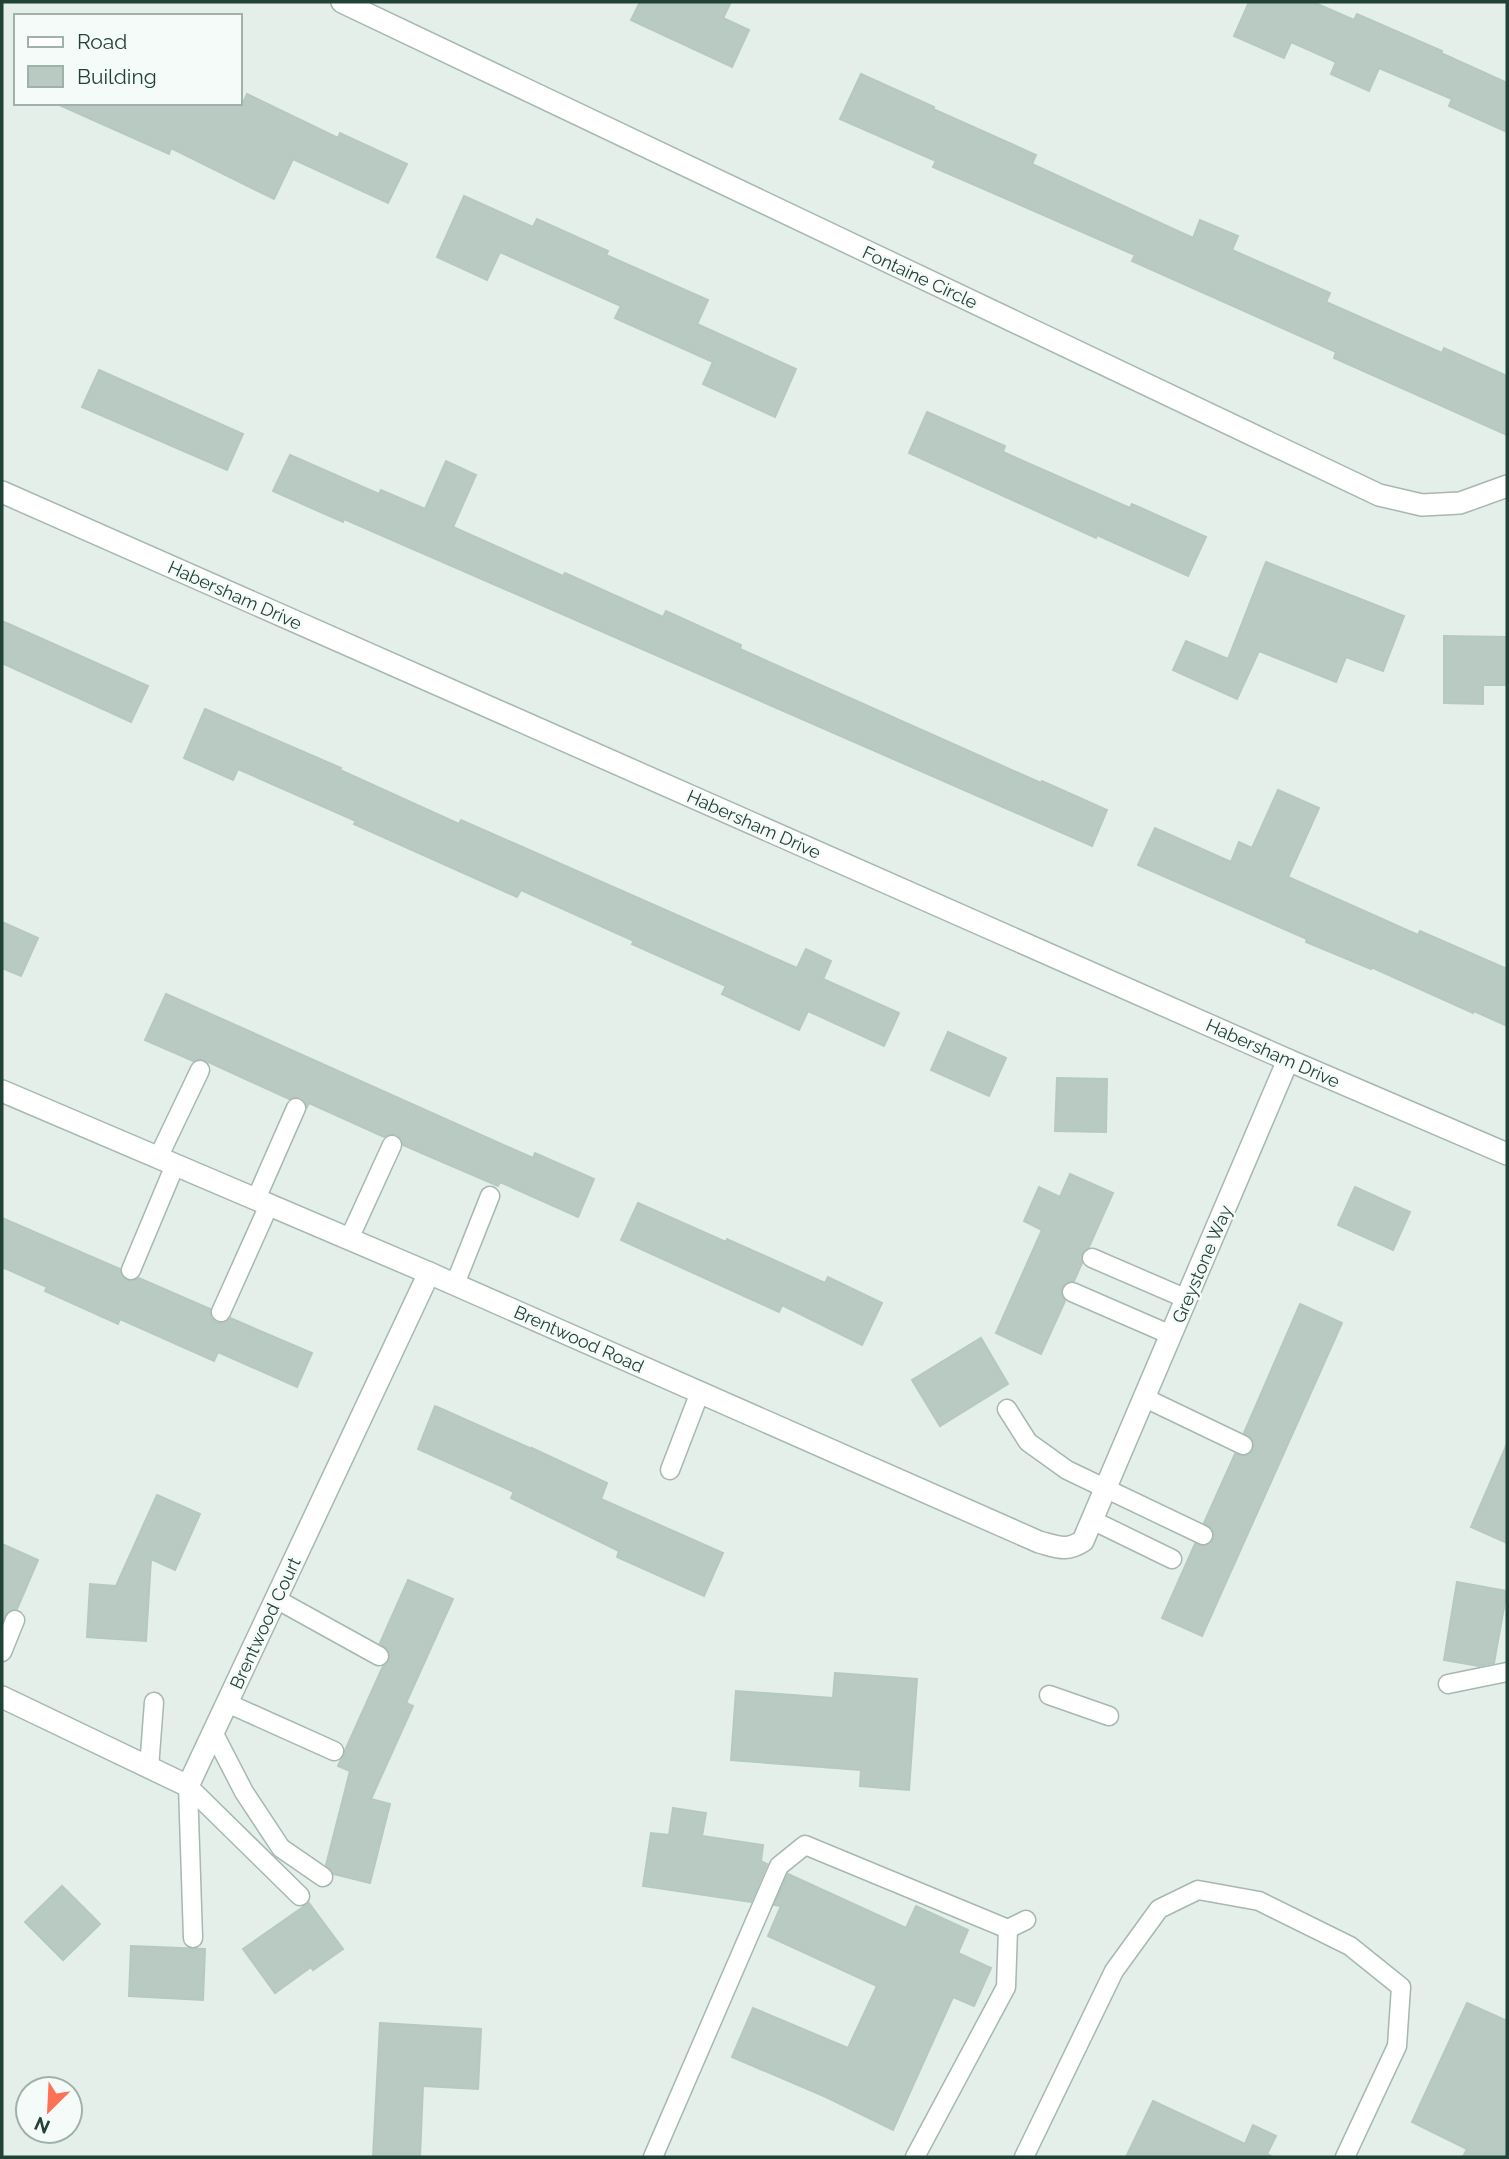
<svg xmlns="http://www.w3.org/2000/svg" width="1509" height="2159" font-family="Raleway,sans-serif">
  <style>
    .building { fill: #b9cac2; stroke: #b6c9c0; stroke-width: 2 }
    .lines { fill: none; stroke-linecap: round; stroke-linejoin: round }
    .service-casing { stroke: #a6b8b0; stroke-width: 21 }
    .minor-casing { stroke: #a6b8b0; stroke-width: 24 }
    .service { stroke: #fff; stroke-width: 18 }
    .minor { stroke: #fff; stroke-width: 21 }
    .labels { text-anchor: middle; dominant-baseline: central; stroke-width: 5; stroke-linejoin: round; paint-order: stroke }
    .street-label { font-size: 18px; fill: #214237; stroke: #f5fbf8 }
  </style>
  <rect width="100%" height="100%" fill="#e4efe9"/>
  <g class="building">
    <path d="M 640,2 L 731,2 L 723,18 L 749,30 L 732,67 L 631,20 Z"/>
    <path d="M 1249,2 L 1313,2 L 1354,20 L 1357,14 L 1442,51 L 1441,53 L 1507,83 L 1507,132 L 1449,106 L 1452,99 L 1379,68 L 1369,91 L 1331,74 L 1336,62 L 1291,42 L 1284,58 L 1234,36 Z"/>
    <path d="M 861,74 L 934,107 L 933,109 L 1036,155 L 1032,164 L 1193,238 L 1200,220 L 1238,236 L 1232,250 L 1330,293 L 1326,302 L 1442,353 L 1444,348 L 1507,376 L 1507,435 L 1334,358 L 1336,352 L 1132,261 L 1135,255 L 933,167 L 936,161 L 840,119 Z"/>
    <path d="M 247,94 L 338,138 L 340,133 L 407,164 L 388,203 L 293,159 L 274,199 L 171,148 L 169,154 L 55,103 L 243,103 Z"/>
    <path d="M 464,196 L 533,227 L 537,219 L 608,251 L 606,255 L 708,300 L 697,324 L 796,369 L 775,417 L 703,384 L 713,362 L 615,318 L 621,306 L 500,252 L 487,280 L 437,257 Z"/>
    <path d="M 99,370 L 243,434 L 227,470 L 82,407 Z"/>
    <path d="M 927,412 L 1005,446 L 1003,452 L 1130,508 L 1132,504 L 1206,537 L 1188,576 L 1097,535 L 1096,538 L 909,453 Z"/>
    <path d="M 290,455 L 379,494 L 381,490 L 425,509 L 446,461 L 476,475 L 453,527 L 563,576 L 565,573 L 663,617 L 666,611 L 741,645 L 740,649 L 1041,783 L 1042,781 L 1107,810 L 1092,846 L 530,600 L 344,519 L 343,522 L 273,491 Z"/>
    <path d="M 1266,562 L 1404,616 L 1383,671 L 1346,657 L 1336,682 L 1259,651 L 1237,699 L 1173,670 L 1186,641 L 1228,659 Z"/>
    <path d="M 2,621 L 148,686 L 131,722 L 2,663 Z"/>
    <path d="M 1444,636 L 1507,637 L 1507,685 L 1483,685 L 1483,704 L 1444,703 Z"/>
    <path d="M 205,709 L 341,768 L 340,770 L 459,824 L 461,820 L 797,968 L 806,949 L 831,961 L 823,979 L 899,1013 L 884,1046 L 808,1011 L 799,1030 L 722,994 L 726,986 L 632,944 L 634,941 L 521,890 L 517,897 L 354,824 L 356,821 L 238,769 L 233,780 L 184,758 Z"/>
    <path d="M 1278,790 L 1319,808 L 1288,877 L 1418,935 L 1420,931 L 1507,969 L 1507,1026 L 1474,1011 L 1473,1013 L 1371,967 L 1371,969 L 1306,942 L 1307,939 L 1138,865 L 1155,828 L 1231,862 L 1239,842 L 1252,848 Z"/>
    <path d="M 2,922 L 38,938 L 21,976 L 2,968 Z"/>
    <path d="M 166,994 L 533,1158 L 535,1153 L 594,1179 L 578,1217 L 500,1182 L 498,1186 L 403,1145 L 402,1139 L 396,1134 L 390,1134 L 384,1137 L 309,1103 L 307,1107 L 305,1101 L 300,1097 L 289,1099 L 204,1060 L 198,1059 L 193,1061 L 145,1040 Z"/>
    <path d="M 948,1032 L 1006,1058 L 989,1096 L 931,1070 Z"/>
    <path d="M 1057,1078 L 1107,1079 L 1106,1132 L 1055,1131 Z"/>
    <path d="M 1070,1174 L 1113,1193 L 1089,1247 L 1082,1253 L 1082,1263 L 1074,1281 L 1066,1283 L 1062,1287 L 1061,1294 L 1065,1301 L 1041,1354 L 996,1333 L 1042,1230 L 1024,1221 L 1039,1187 L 1060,1197 Z"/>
    <path d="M 1355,1187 L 1410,1212 L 1393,1250 L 1338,1225 Z"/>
    <path d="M 638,1203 L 726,1242 L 727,1239 L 825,1283 L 828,1277 L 882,1303 L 862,1345 L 782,1305 L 779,1312 L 621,1240 Z"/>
    <path d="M 2,1218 L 120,1269 L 122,1276 L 126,1280 L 133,1281 L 139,1278 L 210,1309 L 211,1318 L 217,1323 L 223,1323 L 230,1318 L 312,1353 L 297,1387 L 218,1352 L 214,1361 L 120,1319 L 118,1324 L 45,1291 L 47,1287 L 2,1267 Z"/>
    <path d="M 1300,1304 L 1342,1323 L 1202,1636 L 1162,1618 L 1195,1544 L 1205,1546 L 1210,1544 L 1213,1539 L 1213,1529 L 1204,1523 L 1235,1454 L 1245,1456 L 1250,1454 L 1253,1449 L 1253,1439 L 1244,1433 Z"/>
    <path d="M 981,1338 L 1008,1384 L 940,1426 L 912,1380 Z"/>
    <path d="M 435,1406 L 532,1449 L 532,1448 L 607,1483 L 601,1499 L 723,1553 L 704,1596 L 617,1557 L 619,1551 L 511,1498 L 514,1492 L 418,1449 Z"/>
    <path d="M 1507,1444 L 1507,1543 L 1471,1527 Z"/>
    <path d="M 157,1495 L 200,1514 L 175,1570 L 151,1559 L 146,1641 L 87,1637 L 90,1584 L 116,1586 Z"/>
    <path d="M 2,1544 L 38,1560 L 17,1609 L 8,1612 L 2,1622 Z"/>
    <path d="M 408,1580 L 453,1599 L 406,1703 L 413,1706 L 371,1799 L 390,1804 L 370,1883 L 334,1874 L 326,1865 L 350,1771 L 338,1766 L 383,1666 L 389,1661 L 389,1651 L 380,1643 Z"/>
    <path d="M 1457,1582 L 1507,1591 L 1494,1663 L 1479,1666 L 1444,1660 Z"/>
    <path d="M 835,1673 L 917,1679 L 909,1790 L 860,1786 L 861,1770 L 731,1760 L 736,1691 L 833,1698 Z"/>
    <path d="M 673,1808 L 706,1813 L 702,1836 L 763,1845 L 761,1861 L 767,1864 L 751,1902 L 643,1886 L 651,1833 L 669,1835 Z"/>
    <path d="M 788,1874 L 906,1928 L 916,1906 L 968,1930 L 958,1953 L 991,1968 L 974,2006 L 953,1997 L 893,2130 L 826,2097 L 732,2057 L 753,2008 L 848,2048 L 877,1986 L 768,1936 L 781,1906 L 774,1905 Z"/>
    <path d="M 62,1886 L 100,1924 L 63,1960 L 25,1922 Z"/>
    <path d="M 309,1903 L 343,1949 L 313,1970 L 311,1967 L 275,1993 L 243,1949 Z"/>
    <path d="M 131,1946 L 205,1949 L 203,2000 L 129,1996 Z"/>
    <path d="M 1467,2003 L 1507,2021 L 1507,2157 L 1463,2157 L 1467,2149 L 1412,2122 Z"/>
    <path d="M 380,2023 L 481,2029 L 478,2089 L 423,2086 L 420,2157 L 373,2157 Z"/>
    <path d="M 1153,2101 L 1245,2144 L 1253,2125 L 1276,2136 L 1267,2154 L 1273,2157 L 1126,2157 Z"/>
  </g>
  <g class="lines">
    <defs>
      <g id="service">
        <path d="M 158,1158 L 200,1070"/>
        <path d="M 256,1199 L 296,1108"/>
        <path d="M 349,1239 L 392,1145"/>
        <path d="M 1092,1258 L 1187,1299"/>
        <path d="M 131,1270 L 175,1165"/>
        <path d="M 455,1284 L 490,1196"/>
        <path d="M 1072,1292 L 1171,1335"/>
        <path d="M 221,1312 L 269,1205"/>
        <path d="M 1145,1398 L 1243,1445"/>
        <path d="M 1007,1409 L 1028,1442 L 1067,1470 L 1203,1535"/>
        <path d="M 670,1470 L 700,1392"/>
        <path d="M 1092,1520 L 1172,1559"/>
        <path d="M 276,1599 L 379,1656"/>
        <path d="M 2,1652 L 15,1620"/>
        <path d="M 1448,1684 L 1507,1672"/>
        <path d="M 1049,1695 L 1109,1716"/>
        <path d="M 227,1703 L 334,1751"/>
        <path d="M 213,1732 L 244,1792 L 281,1848 L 323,1877"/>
        <path d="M 149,1768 L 154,1702"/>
        <path d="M 188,1786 L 300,1896"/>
        <path d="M 188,1786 L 193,1938"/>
        <path d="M 1008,1929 L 1026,1920"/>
        <path d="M 653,2157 L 779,1866 L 805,1845 L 1008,1929 L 1006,1987 L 915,2157"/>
        <path d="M 1024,2157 L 1114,1971 L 1159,1909 L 1198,1890 L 1259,1901 L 1350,1946 L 1401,1987 L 1397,2046 L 1345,2157"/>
      </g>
      <g id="minor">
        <path d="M 342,2 L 1379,495 L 1422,505 L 1460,503 L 1507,486"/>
        <path d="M 2,492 L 1288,1060 L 1507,1154"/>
        <path d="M 2,1091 L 429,1273 L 1039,1542 C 1058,1547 1066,1552 1083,1541 L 1288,1060"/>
        <path d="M 2,1697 L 188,1786 L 429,1273"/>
      </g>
    </defs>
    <use href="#service" class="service-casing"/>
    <use href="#minor" class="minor-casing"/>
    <use href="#service" class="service"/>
    <use href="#minor" class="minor"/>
  </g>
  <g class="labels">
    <g class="street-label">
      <text transform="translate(920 277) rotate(25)">Fontaine Circle</text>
      <text transform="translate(235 595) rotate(24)">Habersham Drive</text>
      <text transform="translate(754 824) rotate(24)">Habersham Drive</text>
      <text transform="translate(1273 1053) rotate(24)">Habersham Drive</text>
      <text transform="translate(1202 1264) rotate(-67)">Greystone Way</text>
      <text transform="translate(579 1339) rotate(24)">Brentwood Road</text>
      <text transform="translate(265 1623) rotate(-65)">Brentwood Court</text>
    </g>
  </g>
  <rect width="1509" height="2159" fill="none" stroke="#214237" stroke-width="7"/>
  <rect x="14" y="14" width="228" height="91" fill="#f5fbf8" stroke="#a0b1ab" stroke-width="2"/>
  <rect x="28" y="37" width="35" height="10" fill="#ffffff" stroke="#a0b1ab" stroke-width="2"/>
  <text x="77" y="49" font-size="21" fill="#214237">Road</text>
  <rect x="28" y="66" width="35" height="21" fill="#b9cac2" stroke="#a0b1ab" stroke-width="2"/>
  <text x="77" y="84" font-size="21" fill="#214237">Building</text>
  <g transform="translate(49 2110) rotate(204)"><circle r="33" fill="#f5fbf8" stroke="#a0b1ab" stroke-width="2"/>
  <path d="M0-5L12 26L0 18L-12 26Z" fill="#fd7154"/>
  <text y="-10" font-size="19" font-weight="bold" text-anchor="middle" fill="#214237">N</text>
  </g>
</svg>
